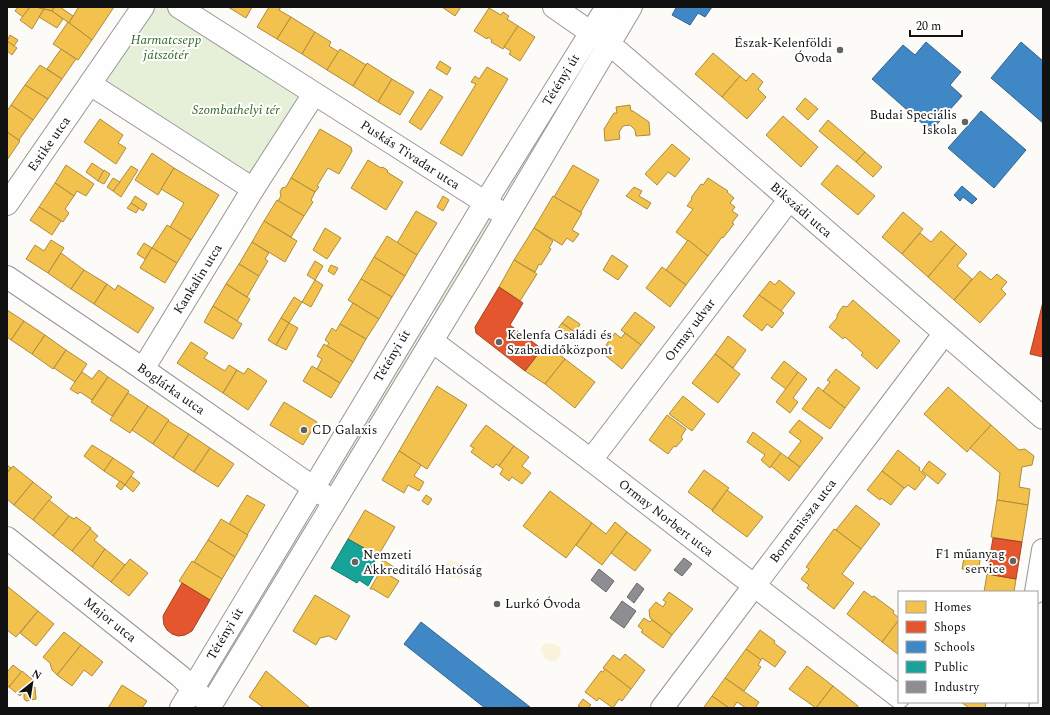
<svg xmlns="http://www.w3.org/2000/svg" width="1050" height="715" font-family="Spectral,serif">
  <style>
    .green { fill: #e6f0d9 }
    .sand { fill: #f9f3dc }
    .homes { fill: #f2c14e; stroke: #ae8c3c }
    .shops { fill: #e4572e; stroke: #a54225 }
    .schools { fill: #3f88c5; stroke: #31648f }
    .public { fill: #17a398; stroke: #157770 }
    .industry { fill: #8d8d92; stroke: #68686b }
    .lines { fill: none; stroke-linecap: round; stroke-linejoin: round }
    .minor-casing { stroke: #979695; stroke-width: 24 }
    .minor { stroke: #fffefe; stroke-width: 22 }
    .poi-dot { fill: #636362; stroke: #fff; stroke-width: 1.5 }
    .labels { text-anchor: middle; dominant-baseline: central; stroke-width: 4; stroke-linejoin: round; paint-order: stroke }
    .park-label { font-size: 13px; font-style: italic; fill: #316524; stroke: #fff }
    .poi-label { font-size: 13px; fill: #111; stroke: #fff; text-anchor: start }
    .street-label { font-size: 13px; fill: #111; stroke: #fff }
  </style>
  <rect width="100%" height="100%" fill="#fcfbf7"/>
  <g class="green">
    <path d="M 143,7 L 179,7 L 314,94 L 253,189 L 90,84 Z"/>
    <path d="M 586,54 L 592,54 L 511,192 L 505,188 Z"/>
    <path d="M 488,216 L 492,216 L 493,221 L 437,313 L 432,309 Z"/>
    <path d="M 423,323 L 429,327 L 332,487 L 329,487 L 327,482 Z"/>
    <path d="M 306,519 L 308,525 L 208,691 L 203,687 Z"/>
  </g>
  <g class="sand">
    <path d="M 450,560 L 457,562 L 465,570 L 459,580 L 456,577 C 443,582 438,566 450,560 Z"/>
    <path d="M 546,642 L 549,644 C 561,642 565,653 556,661 C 549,662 544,660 543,653 L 540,649 Z"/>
  </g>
  <g class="homes">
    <path d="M 18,7 L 30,7 L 23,17 L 15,11 Z"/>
    <path d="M 30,7 L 36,7 L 44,9 L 32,29 L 20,20 Z"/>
    <path d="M 36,7 L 54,7 L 52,11 Z"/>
    <path d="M 54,7 L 60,7 L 73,16 L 69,23 L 52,11 Z"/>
    <path d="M 76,7 L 114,7 L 92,40 L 69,23 L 78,8 Z"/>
    <path d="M 228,7 L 252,7 L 246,18 Z"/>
    <path d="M 269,7 L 281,7 L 279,10 L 291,17 L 277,39 L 257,27 Z"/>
    <path d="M 442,7 L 461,7 L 455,16 Z"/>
    <path d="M 489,8 L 501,15 L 503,12 L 509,16 L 507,19 L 518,26 L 503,49 L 491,42 L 492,40 L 488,37 L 487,39 L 474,31 Z"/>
    <path d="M 44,9 L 52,11 L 63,19 L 57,28 L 39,17 Z"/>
    <path d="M 291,17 L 315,32 L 302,54 L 277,39 Z"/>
    <path d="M 68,22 L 92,40 L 78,60 L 53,44 Z"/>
    <path d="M 518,26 L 535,37 L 520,61 L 509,54 L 511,51 L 504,47 Z"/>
    <path d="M 315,32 L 331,42 L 329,46 L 339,52 L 327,70 L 302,54 Z"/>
    <path d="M 10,35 L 18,40 L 14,46 L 7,41 Z"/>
    <path d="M 7,41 L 17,48 L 12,55 L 7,51 Z"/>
    <path d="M 61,49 L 76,59 L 62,79 L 47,69 Z"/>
    <path d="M 340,49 L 366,65 L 353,86 L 327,70 Z"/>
    <path d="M 713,53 L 740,76 L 722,97 L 695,74 Z"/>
    <path d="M 440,61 L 451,68 L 447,75 L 436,68 Z"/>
    <path d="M 367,63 L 392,79 L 378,102 L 353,86 Z"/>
    <path d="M 40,65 L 62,79 L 48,99 L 25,85 Z"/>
    <path d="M 487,67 L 508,79 L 462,156 L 440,143 L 476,84 L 471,82 L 475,76 L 479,79 Z"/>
    <path d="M 753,73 L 763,82 L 758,89 L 766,97 L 747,119 L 722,97 L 740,76 L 746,81 Z"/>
    <path d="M 392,79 L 414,92 L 400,115 L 378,102 Z"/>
    <path d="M 25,85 L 48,99 L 33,120 L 11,105 Z"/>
    <path d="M 430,89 L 443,97 L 421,130 L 409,122 Z"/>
    <path d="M 805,98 L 818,109 L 808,120 L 796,109 Z"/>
    <path d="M 11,105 L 33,120 L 19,140 L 7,132 L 7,111 Z"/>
    <path d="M 630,105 L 631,111 L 633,111 L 649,122 L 650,135 L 636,136 L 635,130 L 630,125 L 623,126 L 619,132 L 620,139 L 605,141 L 604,129 L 614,113 L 617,113 L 616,107 Z"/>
    <path d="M 783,116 L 818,147 L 801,167 L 766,135 Z"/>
    <path d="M 100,119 L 123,135 L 118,143 L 126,148 L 116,164 L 84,142 Z"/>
    <path d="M 828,120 L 865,152 L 856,162 L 819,131 Z"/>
    <path d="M 320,129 L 351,147 L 352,151 L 339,174 L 328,168 L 317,186 L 319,187 L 315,192 L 291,178 Z"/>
    <path d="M 7,132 L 20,141 L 7,160 Z"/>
    <path d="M 672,144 L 690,159 L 675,177 L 668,172 L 657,185 L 645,174 Z"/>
    <path d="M 865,152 L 882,167 L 873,177 L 856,162 Z"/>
    <path d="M 152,153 L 174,168 L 158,195 L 135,180 Z"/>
    <path d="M 368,160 L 381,168 L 382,167 L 386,169 L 388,171 L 387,172 L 403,182 L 386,210 L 351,188 Z"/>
    <path d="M 92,163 L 104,171 L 98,181 L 86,172 Z"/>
    <path d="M 66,165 L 94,184 L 86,196 L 77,191 L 74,196 L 55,183 Z"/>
    <path d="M 573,165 L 599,180 L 581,212 L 554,197 Z"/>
    <path d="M 837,165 L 875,196 L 858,215 L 821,184 Z"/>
    <path d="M 131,166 L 138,170 L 121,197 L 113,191 Z"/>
    <path d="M 174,168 L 219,195 L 191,240 L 170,227 L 184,203 L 161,189 Z"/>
    <path d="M 104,170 L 110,174 L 104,184 L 98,181 Z"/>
    <path d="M 113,178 L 120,182 L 113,191 L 107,187 Z"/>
    <path d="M 291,178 L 315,192 L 311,200 L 313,202 L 304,216 L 278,201 L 281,196 L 280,192 L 282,188 L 286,187 Z"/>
    <path d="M 708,178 L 728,191 L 727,192 L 734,198 L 730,203 L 735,207 L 732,211 L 738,215 L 732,223 L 734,224 L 723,238 L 722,237 L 708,256 L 676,232 L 693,209 L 687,206 L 692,199 L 691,198 L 701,184 L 703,185 Z"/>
    <path d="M 55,183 L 74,196 L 65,209 L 69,213 L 63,222 L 39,207 Z"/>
    <path d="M 634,187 L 642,191 L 639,196 L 651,203 L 647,209 L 626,196 Z"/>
    <path d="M 135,196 L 147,204 L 143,211 L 131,203 Z"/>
    <path d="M 443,196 L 449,200 L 443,211 L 437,207 Z"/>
    <path d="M 553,196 L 582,213 L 572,230 L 579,234 L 573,242 L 567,238 L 562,245 L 534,228 Z"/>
    <path d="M 277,200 L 304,216 L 291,237 L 264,221 Z"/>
    <path d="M 131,203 L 139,208 L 136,213 L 127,208 Z"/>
    <path d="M 39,207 L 61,221 L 52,235 L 30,220 Z"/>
    <path d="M 416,211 L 437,223 L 417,255 L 397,243 Z"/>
    <path d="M 903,212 L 923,229 L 902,254 L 882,237 Z"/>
    <path d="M 264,221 L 297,241 L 285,262 L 252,242 Z"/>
    <path d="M 167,225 L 191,240 L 177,263 L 152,248 Z"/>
    <path d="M 325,228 L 341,238 L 327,259 L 313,250 Z"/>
    <path d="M 534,228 L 553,241 L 549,248 L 551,249 L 541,265 L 539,264 L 535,272 L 514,260 Z"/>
    <path d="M 941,231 L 956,244 L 928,277 L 902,254 L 920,233 L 931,242 Z"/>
    <path d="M 387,236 L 417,255 L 405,276 L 374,257 Z"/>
    <path d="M 51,240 L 64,248 L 48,273 L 26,259 L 35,245 L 44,251 Z"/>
    <path d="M 688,240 L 708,256 L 686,285 L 666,270 Z"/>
    <path d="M 252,242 L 269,253 L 265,259 L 268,261 L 259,276 L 239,264 Z"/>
    <path d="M 144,243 L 152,248 L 145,259 L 137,254 Z"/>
    <path d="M 956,244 L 967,254 L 957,266 L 972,279 L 954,300 L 928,277 Z"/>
    <path d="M 152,248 L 177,263 L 165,283 L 140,268 Z"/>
    <path d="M 61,253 L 84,270 L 71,289 L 48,273 Z"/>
    <path d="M 612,255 L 628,266 L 618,280 L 603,270 Z"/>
    <path d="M 374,257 L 405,276 L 392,297 L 361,279 Z"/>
    <path d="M 514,260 L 537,274 L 520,301 L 499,287 Z"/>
    <path d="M 315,261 L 323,266 L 315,280 L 307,275 Z"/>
    <path d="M 239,264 L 259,276 L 247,297 L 226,284 Z"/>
    <path d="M 331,265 L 338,268 L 334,275 L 328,271 Z"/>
    <path d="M 662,267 L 686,285 L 670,307 L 646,288 Z"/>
    <path d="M 84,270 L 107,284 L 94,304 L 71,289 Z"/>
    <path d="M 980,271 L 991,280 L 997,274 L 1007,282 L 1001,289 L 1006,294 L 980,323 L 954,300 Z"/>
    <path d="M 361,279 L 392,297 L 379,319 L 348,300 Z"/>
    <path d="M 315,280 L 323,285 L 311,307 L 302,302 Z"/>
    <path d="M 779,280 L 795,293 L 781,311 L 759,295 L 770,281 L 775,285 Z"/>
    <path d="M 107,284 L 115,290 L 118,285 L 154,308 L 138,333 L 94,304 Z"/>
    <path d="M 226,284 L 250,299 L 237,321 L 213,306 Z"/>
    <path d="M 759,295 L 784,313 L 772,328 L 767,324 L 762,331 L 743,316 Z"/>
    <path d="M 294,297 L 302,302 L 289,323 L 281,318 Z"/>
    <path d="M 853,300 L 900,341 L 877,369 L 861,355 L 863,353 L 845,337 L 843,339 L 829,327 L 837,318 L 837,315 L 839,312 L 840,310 L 843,306 L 847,307 Z"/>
    <path d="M 353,303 L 379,319 L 366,339 L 340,324 Z"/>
    <path d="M 213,306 L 242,324 L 233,339 L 204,322 Z"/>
    <path d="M 7,310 L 24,321 L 11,340 L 7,337 Z"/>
    <path d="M 635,312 L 655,327 L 641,345 L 621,330 Z"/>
    <path d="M 568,316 L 580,324 L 576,333 L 562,323 Z"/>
    <path d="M 281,318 L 289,323 L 276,345 L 268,340 Z"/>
    <path d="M 24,321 L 45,335 L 32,354 L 11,340 Z"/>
    <path d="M 289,323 L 298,328 L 286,350 L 276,345 Z"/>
    <path d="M 562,323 L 576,333 L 571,340 L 557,330 Z"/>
    <path d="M 340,324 L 366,339 L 353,362 L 327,346 L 329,343 L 325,340 L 332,328 L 336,331 Z"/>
    <path d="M 615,333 L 621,338 L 625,333 L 641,345 L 622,369 L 606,356 L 612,349 L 606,345 Z"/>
    <path d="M 45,335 L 66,350 L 53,369 L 32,354 Z"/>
    <path d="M 728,336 L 746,350 L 733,368 L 715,354 Z"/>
    <path d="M 191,342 L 208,353 L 204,358 L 225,371 L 229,365 L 237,370 L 223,393 L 177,363 Z"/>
    <path d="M 546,343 L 565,359 L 545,384 L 525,371 Z"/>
    <path d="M 324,344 L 353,362 L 340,383 L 317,369 L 322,359 L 317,356 Z"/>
    <path d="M 66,350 L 87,364 L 75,382 L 54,368 Z"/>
    <path d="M 715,354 L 740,374 L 718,403 L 692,383 Z"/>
    <path d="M 565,359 L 595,382 L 575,408 L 545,384 Z"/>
    <path d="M 784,361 L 798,372 L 786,389 L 771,378 Z"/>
    <path d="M 312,366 L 340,383 L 331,398 L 303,381 Z"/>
    <path d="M 248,368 L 267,381 L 248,410 L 223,393 L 237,370 L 244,374 Z"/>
    <path d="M 836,369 L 860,388 L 845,408 L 823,391 L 830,382 L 827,380 Z"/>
    <path d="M 99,370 L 108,377 L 92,400 L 80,392 L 78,394 L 70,389 L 82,372 L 92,379 Z"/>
    <path d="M 798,372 L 807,379 L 793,398 L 798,402 L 790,413 L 776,402 Z"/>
    <path d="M 108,377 L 129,391 L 112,416 L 91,402 Z"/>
    <path d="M 437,386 L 467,405 L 427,469 L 399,451 Z"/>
    <path d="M 818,387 L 845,408 L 830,429 L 802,409 Z"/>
    <path d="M 948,387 L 991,425 L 967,452 L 924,414 Z"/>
    <path d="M 128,393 L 148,406 L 130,433 L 110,420 Z"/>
    <path d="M 683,396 L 705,414 L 692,431 L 669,414 Z"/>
    <path d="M 284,402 L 317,422 L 303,445 L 270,425 Z"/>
    <path d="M 148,406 L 169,420 L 153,444 L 132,430 Z"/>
    <path d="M 667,415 L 686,429 L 681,437 L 683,439 L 676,447 L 674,446 L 668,454 L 649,440 Z"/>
    <path d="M 799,420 L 823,438 L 800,467 L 788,458 L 801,441 L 789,432 Z"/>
    <path d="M 168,421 L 189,434 L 173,458 L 153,444 Z"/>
    <path d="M 486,425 L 514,446 L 499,466 L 496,464 L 493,468 L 471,452 L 474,448 L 470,446 Z"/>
    <path d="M 991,425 L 1019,450 L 1025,449 L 1034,456 L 1032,465 L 1022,467 L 1019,487 L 1030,489 L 1028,505 L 997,500 L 1000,473 L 970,448 Z"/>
    <path d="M 753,432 L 781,453 L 770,468 L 761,460 L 765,455 L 747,442 Z"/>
    <path d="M 189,434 L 210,448 L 194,472 L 173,458 Z"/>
    <path d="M 92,445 L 113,458 L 104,471 L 84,456 Z"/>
    <path d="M 514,446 L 529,457 L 522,466 L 531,473 L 522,484 L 512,477 L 509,481 L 500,474 L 503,469 L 499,466 Z"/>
    <path d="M 210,448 L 234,464 L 218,487 L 194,472 Z"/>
    <path d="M 898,450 L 920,468 L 919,470 L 926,476 L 915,490 L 908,485 L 905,488 L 904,488 L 882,471 Z"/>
    <path d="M 399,451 L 421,465 L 414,476 L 424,482 L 419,491 L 408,485 L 404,493 L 382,480 Z"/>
    <path d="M 781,453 L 800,467 L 789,481 L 771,466 Z"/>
    <path d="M 113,458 L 134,472 L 125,485 L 104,471 Z"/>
    <path d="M 929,461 L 946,474 L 938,484 L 922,471 Z"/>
    <path d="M 7,465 L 11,468 L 7,473 Z"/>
    <path d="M 13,466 L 33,482 L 14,505 L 7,499 L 7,473 Z"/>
    <path d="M 704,470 L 729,488 L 712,510 L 688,492 Z"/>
    <path d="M 882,471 L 904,488 L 891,505 L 881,498 L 880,500 L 867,490 Z"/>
    <path d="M 131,476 L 140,483 L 133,492 L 125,485 Z"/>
    <path d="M 120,481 L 125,485 L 121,490 L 116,486 Z"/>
    <path d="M 33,482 L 52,497 L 33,520 L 14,505 Z"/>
    <path d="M 727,490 L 763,517 L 747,537 L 712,511 Z"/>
    <path d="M 550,491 L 592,523 L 566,558 L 523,526 Z"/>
    <path d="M 247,495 L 265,505 L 247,535 L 229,524 Z"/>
    <path d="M 426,495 L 432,499 L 428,505 L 422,501 Z"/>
    <path d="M 49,500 L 69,516 L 53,536 L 33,520 Z"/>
    <path d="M 997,500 L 1028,505 L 1022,542 L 991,537 Z"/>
    <path d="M 856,505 L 880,524 L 861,549 L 836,530 Z"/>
    <path d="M 365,510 L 395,527 L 378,556 L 348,539 Z"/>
    <path d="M 69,516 L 74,519 L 76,517 L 91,528 L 72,551 L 53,536 Z"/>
    <path d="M 221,519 L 248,535 L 235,557 L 208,540 Z"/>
    <path d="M 615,522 L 627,532 L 602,565 L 576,545 L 592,523 L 606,534 Z"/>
    <path d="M 90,529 L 98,536 L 94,540 L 105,549 L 92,567 L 72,551 Z"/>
    <path d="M 834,529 L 836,530 L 861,549 L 842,574 L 854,583 L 834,609 L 807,588 L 809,585 L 801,579 L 809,569 L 806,567 Z"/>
    <path d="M 627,532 L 651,550 L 635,571 L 611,553 Z"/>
    <path d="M 208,540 L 235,557 L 222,579 L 194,562 Z"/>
    <path d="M 105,549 L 125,565 L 111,582 L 92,567 Z"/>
    <path d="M 965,552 L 981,555 L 978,572 L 962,569 Z"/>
    <path d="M 130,559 L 148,573 L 129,596 L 111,582 Z"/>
    <path d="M 383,560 L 394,567 L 390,574 L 379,567 Z"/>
    <path d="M 192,561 L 222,579 L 210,600 L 179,581 Z"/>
    <path d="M 381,570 L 399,581 L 388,598 L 373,589 L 370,589 Z"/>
    <path d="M 987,574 L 1016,579 L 1014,592 L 984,592 Z"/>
    <path d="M 7,586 L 38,611 L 16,637 L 7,630 Z"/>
    <path d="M 864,591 L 872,597 L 874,596 L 894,611 L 893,613 L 899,618 L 899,620 L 882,642 L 847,614 Z"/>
    <path d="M 669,592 L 693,609 L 672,635 L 650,618 L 649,610 L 656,602 L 663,607 L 666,602 L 663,600 Z"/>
    <path d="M 315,595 L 350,616 L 336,640 L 329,636 L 320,638 L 316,645 L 293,631 Z"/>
    <path d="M 38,611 L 54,624 L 36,646 L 20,633 Z"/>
    <path d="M 644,618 L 650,622 L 652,620 L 672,635 L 663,648 L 641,632 L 643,630 L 638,626 Z"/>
    <path d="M 898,621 L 899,621 L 899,655 L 882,642 Z"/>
    <path d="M 760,630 L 775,641 L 774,643 L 786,652 L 775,667 L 762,658 L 761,660 L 746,649 Z"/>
    <path d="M 64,632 L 81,645 L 57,675 L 52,670 L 50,663 L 43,657 Z"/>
    <path d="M 81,645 L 103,662 L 92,676 L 84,670 L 72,686 L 57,675 Z"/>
    <path d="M 746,649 L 761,660 L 758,665 L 761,667 L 744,691 L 725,678 Z"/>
    <path d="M 625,654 L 645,670 L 631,689 L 603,668 L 613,655 L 620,660 Z"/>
    <path d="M 13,665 L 22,672 L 9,687 L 7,686 L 7,672 Z"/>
    <path d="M 807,666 L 833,686 L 816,708 L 789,689 Z"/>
    <path d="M 605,669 L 631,689 L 622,701 L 619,699 L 613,708 L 599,698 L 597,701 L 585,692 L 601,671 L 603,672 Z"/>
    <path d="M 22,671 L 33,680 L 20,696 L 9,687 Z"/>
    <path d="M 266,671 L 310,708 L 264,708 L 249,697 Z"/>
    <path d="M 725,678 L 759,702 L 755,708 L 746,708 L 737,702 L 733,708 L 729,708 L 712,696 Z"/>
    <path d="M 122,685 L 147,701 L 142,708 L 108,708 Z"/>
    <path d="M 833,686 L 858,706 L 857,708 L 816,708 Z"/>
    <path d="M 35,687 L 36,699 L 26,701 L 24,699 L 24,692 L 26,689 Z"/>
    <path d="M 712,696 L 729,708 L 705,708 L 704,707 Z"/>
    <path d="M 583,699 L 591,705 L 588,708 L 582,708 L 578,706 Z"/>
    <path d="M 961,702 L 986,702 L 985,708 L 969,708 Z"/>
  </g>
  <g class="shops">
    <path d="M 499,287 L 523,303 L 510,325 L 542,349 L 525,371 L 476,333 L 475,327 Z"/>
    <path d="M 1043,302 L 1043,357 L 1030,354 Z"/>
    <path d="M 993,538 L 1022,542 L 1016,579 L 987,574 Z"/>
    <path d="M 182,583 L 210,600 L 192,631 L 185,635 L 178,636 L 172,634 L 167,630 L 164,625 L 163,617 L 164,614 Z"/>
  </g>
  <g class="schools">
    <path d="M 674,7 L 712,7 L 705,17 L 698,13 L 690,25 L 672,15 L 676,8 Z"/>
    <path d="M 926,42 L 961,72 L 950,85 L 962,96 L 931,131 L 872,79 L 903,45 L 915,55 Z"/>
    <path d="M 1021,42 L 1043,61 L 1043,123 L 991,78 Z"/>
    <path d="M 981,111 L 1026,150 L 994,188 L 948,148 Z"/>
    <path d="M 962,186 L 977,199 L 972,204 L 963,197 L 960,201 L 954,195 Z"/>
    <path d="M 421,622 L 530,707 L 485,708 L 404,644 Z"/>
  </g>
  <path class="public" d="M 348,539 L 378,556 L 371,567 L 377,570 L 368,586 L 359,580 L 357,583 L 331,568 Z"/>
  <g class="industry">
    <path d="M 684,558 L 692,564 L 682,576 L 674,570 Z"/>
    <path d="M 599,569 L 614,581 L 606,592 L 591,580 Z"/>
    <path d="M 637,583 L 644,589 L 634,603 L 627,597 Z"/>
    <path d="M 622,601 L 636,611 L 624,628 L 610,618 Z"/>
  </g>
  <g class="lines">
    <defs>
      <g id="minor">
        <path d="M 179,7 L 497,210"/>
        <path d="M 554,7 L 620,53 L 1043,418"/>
        <path d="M 90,84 L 253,189"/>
        <path d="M 7,204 L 143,7"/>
        <path d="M 7,277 L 143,369 L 324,495"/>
        <path d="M 432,341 L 591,460 L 899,697"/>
        <path d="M 143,369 L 253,189 L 314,94"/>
        <path d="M 591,460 L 789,200"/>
        <path d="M 7,538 L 180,676 L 203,698"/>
        <path d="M 1036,592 L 1043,550"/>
        <path d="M 181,708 L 485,203 L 580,50 L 607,7"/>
        <path d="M 209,708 L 478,265 L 631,7"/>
        <path d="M 662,708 L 944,334"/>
        <path d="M 1017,708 L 1018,702"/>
      </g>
    </defs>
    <use href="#minor" class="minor-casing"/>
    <use href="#minor" class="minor"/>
  </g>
  <g class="poi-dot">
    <circle cx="840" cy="50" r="4"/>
    <circle cx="965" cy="122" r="4"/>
    <circle cx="499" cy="342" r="4"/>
    <circle cx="304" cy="430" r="4"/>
    <circle cx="1013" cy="561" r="4"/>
    <circle cx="355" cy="562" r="4"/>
    <circle cx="497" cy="604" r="4"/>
  </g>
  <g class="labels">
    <g class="park-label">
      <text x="166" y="40">Harmatcsepp<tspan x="166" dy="15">játszótér</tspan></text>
      <text x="236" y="110">Szombathelyi tér</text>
    </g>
    <g class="poi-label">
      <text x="832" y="43" text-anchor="end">Észak-Kelenföldi<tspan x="832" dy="15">Óvoda</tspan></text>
      <text x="957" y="115" text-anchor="end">Budai Speciális<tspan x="957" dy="15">Iskola</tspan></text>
      <text x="507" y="335">Kelenfa Családi és<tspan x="507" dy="15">Szabadidőközpont</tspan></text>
      <text x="312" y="430">CD Galaxis</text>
      <text x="1005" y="554" text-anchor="end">F1 műanyag<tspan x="1005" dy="15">service</tspan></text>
      <text x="363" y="555">Nemzeti<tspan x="363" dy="15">Akkreditáló Hatóság</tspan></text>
      <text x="505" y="604">Lurkó Óvoda</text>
    </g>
    <g class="street-label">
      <text transform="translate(561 80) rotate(-58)">Tétényi út</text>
      <text transform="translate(49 144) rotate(-55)">Estike utca</text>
      <text transform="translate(410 155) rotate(33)">Puskás Tivadar utca</text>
      <text transform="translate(801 210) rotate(41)">Bikszádi utca</text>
      <text transform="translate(198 279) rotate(-58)">Kankalin utca</text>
      <text transform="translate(690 330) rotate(-53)">Ormay udvar</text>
      <text transform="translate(392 356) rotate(-59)">Tétényi út</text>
      <text transform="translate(171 389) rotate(35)">Boglárka utca</text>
      <text transform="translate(666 518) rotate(38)">Ormay Norbert utca</text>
      <text transform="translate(803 521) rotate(-53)">Bornemissza utca</text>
      <text transform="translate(110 620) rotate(39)">Major utca</text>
      <text transform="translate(225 634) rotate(-59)">Tétényi út</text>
    </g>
  </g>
  <rect width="1050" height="715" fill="none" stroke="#111111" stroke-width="16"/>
  <rect x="898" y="591" width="140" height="112" fill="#ffffff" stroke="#a0a0a0"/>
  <rect x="906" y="601" width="20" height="12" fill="#f2c14e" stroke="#a0a0a0"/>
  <text x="934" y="611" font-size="12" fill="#111111">Homes</text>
  <rect x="906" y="621" width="20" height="12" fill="#e4572e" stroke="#a0a0a0"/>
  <text x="934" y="631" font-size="12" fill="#111111">Shops</text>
  <rect x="906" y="641" width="20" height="12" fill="#3f88c5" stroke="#a0a0a0"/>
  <text x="934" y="651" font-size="12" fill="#111111">Schools</text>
  <rect x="906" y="661" width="20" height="12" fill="#17a398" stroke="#a0a0a0"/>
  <text x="934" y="671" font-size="12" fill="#111111">Public</text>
  <rect x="906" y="681" width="20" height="12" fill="#8d8d92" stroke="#a0a0a0"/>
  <text x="934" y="691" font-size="12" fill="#111111">Industry</text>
  <g transform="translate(32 683) rotate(30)" stroke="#ffffff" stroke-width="3" paint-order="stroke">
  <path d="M0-3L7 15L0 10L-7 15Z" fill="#111111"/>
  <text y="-6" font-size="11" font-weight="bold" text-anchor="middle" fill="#111111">N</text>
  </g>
  <path d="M910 30v6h52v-6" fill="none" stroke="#111111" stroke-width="2"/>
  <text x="916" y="30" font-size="12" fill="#111111" stroke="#ffffff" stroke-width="3" paint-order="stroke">20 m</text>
</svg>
